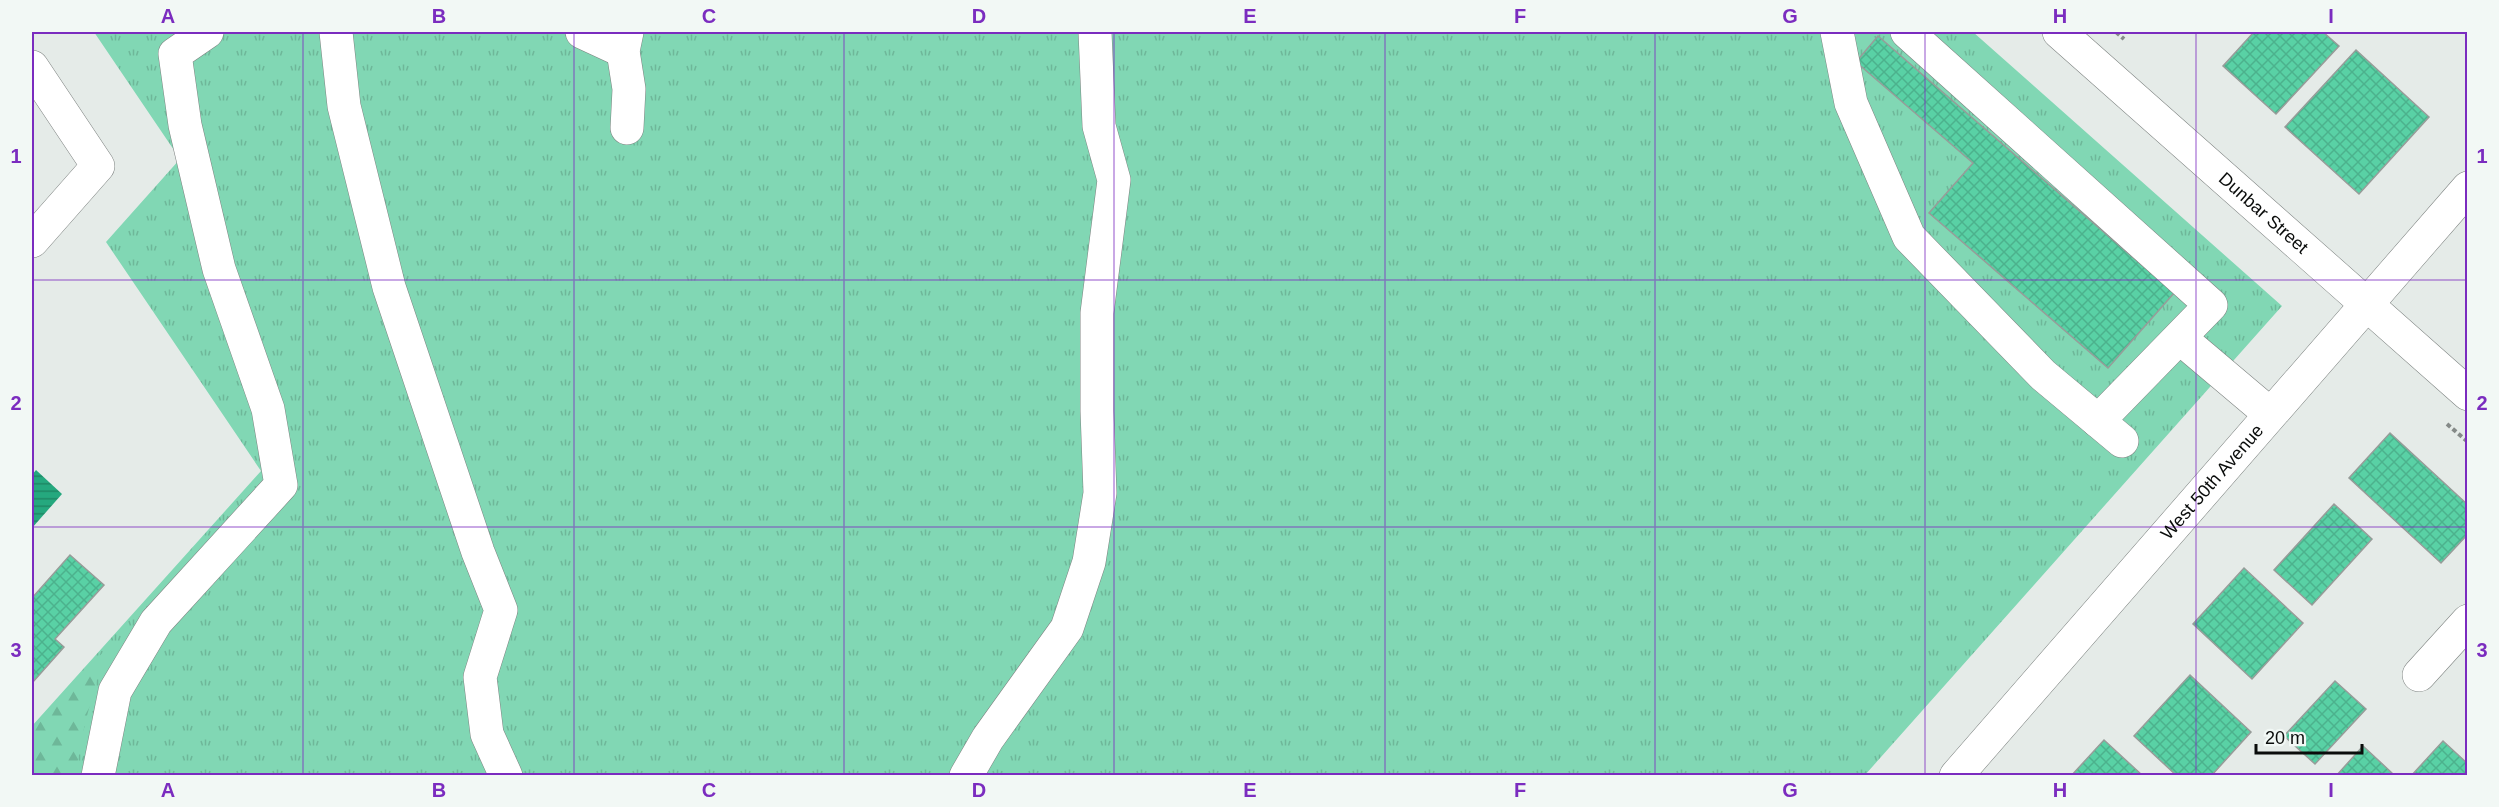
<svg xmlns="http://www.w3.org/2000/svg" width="2499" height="807" font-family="Arial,sans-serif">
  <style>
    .grass { fill: url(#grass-tufts) }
    .forest { fill: url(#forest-firs) }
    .water { fill: url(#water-rules) }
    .building { fill: url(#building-cross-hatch); stroke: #979c99; stroke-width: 1.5 }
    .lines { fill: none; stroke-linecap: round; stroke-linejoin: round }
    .minor-casing { stroke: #7e8381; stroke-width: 34 }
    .path { stroke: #858a88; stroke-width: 4; stroke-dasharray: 4.5 3; stroke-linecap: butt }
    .minor { stroke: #fff; stroke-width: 33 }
    .grid { fill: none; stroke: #7b2cbf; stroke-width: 1.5; stroke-opacity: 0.55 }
    .labels { text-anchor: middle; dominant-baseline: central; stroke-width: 4.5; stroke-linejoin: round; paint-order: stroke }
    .street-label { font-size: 18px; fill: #0a0c0b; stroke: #f2f8f5 }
    .neatline { fill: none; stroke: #7b2cbf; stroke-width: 2 }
    .grid-label { font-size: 20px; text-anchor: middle; font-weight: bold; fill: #7b2cbf }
  </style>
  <defs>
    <pattern id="grass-tufts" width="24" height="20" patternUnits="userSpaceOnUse" patternTransform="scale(1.5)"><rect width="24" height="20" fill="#81d7b4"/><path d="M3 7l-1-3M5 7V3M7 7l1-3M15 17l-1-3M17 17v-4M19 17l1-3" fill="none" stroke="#6eb799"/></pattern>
    <pattern id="forest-firs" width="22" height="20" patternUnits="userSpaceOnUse" patternTransform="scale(1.5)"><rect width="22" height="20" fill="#81d7b4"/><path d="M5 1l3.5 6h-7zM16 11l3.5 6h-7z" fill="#6eb799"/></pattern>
    <pattern id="water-rules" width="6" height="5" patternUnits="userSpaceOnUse" patternTransform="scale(1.5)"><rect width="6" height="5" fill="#25a87e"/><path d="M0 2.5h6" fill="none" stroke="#1e8765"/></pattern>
    <pattern id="building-cross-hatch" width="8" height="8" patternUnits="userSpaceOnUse" patternTransform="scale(1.5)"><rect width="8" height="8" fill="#59d1a5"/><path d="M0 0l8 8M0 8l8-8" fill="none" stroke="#4cb28d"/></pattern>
  </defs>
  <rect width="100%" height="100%" fill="#e5ebe8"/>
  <path class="grass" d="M 94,32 L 1973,32 L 2282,306 L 1865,775 L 32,776 L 32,726 L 261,471 L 106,242 L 180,159 Z"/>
  <path class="forest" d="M 105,650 L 85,723 L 75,775 L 32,775 L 32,731 Z"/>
  <path class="water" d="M 36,470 L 62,494 L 32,528 L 32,475 Z"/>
  <g class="building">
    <path d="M 2254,32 L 2323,32 L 2339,46 L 2276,114 L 2223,66 Z"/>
    <path d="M 1878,36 L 2174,293 L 2108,368 L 1929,213 L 1973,163 L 1856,62 Z"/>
    <path d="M 2356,50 L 2429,117 L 2359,194 L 2285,127 Z"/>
    <path d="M 2390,433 L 2468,505 L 2468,534 L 2441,563 L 2349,478 Z"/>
    <path d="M 2334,504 L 2372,539 L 2312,605 L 2274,570 Z"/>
    <path d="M 70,555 L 104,585 L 55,639 L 64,647 L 32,683 L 32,598 Z"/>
    <path d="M 2244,568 L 2303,623 L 2252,679 L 2193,624 Z"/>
    <path d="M 2190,675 L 2251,732 L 2211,776 L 2177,776 L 2134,736 Z"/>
    <path d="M 2335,681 L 2366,709 L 2315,764 L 2284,736 Z"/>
    <path d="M 2104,740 L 2143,776 L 2071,776 Z"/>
    <path d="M 2443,741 L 2468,764 L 2468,776 L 2411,776 Z"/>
    <path d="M 2363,746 L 2392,773 L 2390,776 L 2336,776 Z"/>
  </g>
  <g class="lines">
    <defs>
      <g id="minor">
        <path d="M 336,32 L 344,106 L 389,287 L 478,552 L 501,610 L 480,677 L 487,734 L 506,776"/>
        <path d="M 582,32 L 623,51"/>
        <path d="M 627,32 L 623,51 L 629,89 L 627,128"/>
        <path d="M 1837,32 L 1851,103 L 1909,237 L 2043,375 L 2122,441"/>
        <path d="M 1907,32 L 2211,305 L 2098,421"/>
        <path id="s1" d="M 2059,32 L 2468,394"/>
        <path d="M 32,67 L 98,166 L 32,241"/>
        <path d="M 2180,338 L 2270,414"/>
        <path d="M 2419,675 L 2468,621"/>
        <path d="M 98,776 L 115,691 L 156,622 L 281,485 L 268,409 L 219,269 L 185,125 L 175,54 L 207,32"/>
        <path d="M 966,776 L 988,738 L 1067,628 L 1089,562 L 1100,493 L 1097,411 L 1097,313 L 1114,180 L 1099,126 L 1095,32"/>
        <path id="s2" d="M 1956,776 L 2468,188"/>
      </g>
    </defs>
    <use href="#minor" class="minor-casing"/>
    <g class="path">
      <path d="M 2116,32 L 2124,39"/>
      <path d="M 2447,424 L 2468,442"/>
    </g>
    <use href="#minor" class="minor"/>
  </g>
  <path class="grid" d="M 303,32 L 303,776M 574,32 L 574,776M 844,32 L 844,776M 1114,32 L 1114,776M 1385,32 L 1385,776M 1655,32 L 1655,776M 1925,32 L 1925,776M 2196,32 L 2196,776M 32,280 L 2468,280M 32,527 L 2468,527"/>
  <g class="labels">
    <g class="street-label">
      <text stroke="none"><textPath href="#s1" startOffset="273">Dunbar Street</textPath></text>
      <text stroke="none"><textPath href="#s2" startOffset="390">West 50th Avenue</textPath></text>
    </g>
  </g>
  <rect width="2499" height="807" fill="none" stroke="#f2f8f5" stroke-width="66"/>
  <path d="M2256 744v9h106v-9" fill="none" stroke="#0a0c0b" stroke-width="3"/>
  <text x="2265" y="744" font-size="18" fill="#0a0c0b" stroke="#f2f8f5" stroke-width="4.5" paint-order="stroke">20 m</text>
  <rect x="33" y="33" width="2433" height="741" class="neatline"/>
  <g class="grid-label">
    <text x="168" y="23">A</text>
    <text x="439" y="23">B</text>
    <text x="709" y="23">C</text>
    <text x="979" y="23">D</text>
    <text x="1250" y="23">E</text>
    <text x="1520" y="23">F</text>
    <text x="1790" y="23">G</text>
    <text x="2060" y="23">H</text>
    <text x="2331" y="23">I</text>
    <text x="16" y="163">1</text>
    <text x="2482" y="163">1</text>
    <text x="16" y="410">2</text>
    <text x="2482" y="410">2</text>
    <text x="16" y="657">3</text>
    <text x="2482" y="657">3</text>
    <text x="168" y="797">A</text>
    <text x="439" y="797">B</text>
    <text x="709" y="797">C</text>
    <text x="979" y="797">D</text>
    <text x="1250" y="797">E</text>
    <text x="1520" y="797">F</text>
    <text x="1790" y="797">G</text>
    <text x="2060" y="797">H</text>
    <text x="2331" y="797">I</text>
  </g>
</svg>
